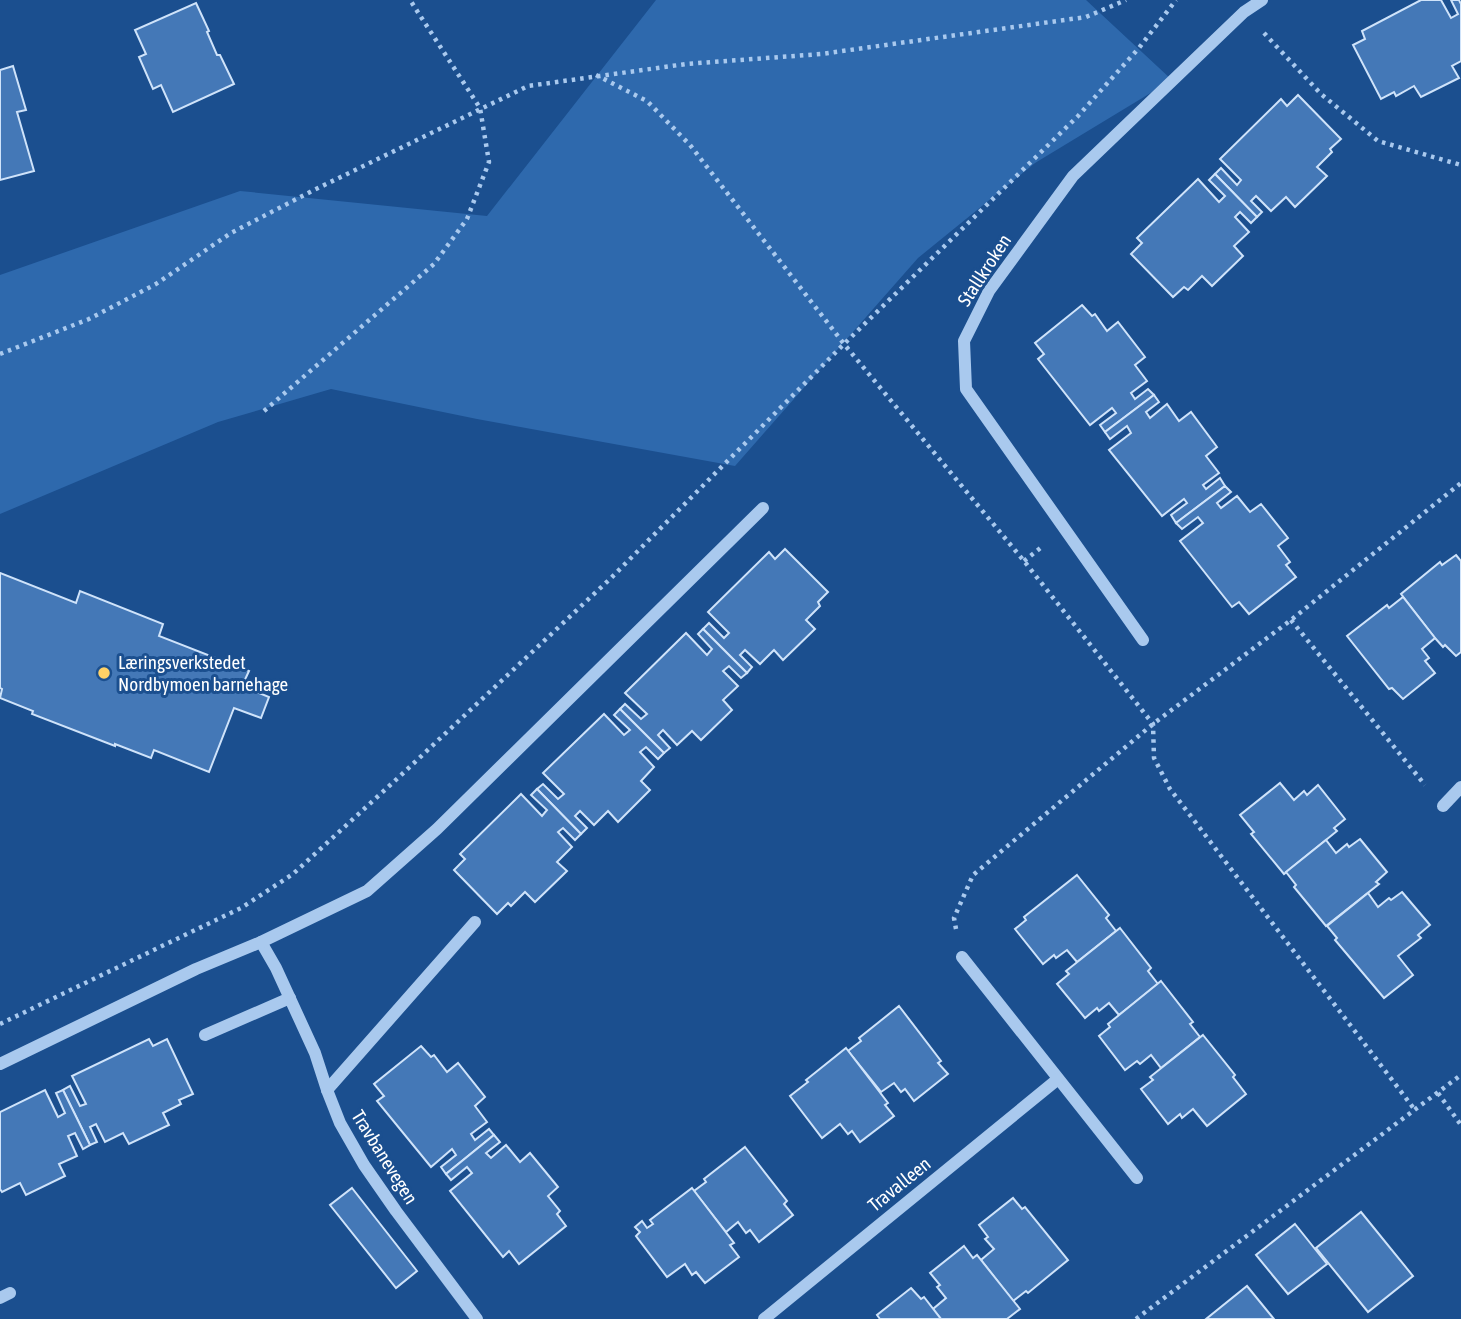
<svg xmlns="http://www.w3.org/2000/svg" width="1461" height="1319" font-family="'Asap Condensed',sans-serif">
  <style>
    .green { fill: #2e69ad }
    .building { fill: #4478b7; stroke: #cfe3fa; stroke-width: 2 }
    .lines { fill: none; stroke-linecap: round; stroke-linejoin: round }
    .path { stroke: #a9c9ee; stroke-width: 4.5; stroke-dasharray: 3.5 5; stroke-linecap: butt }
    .minor { stroke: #a9c9ee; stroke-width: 12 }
    .poi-dot { fill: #ffd166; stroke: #1b4f8f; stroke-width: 2.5 }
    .labels { text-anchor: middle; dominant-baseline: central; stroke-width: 6; stroke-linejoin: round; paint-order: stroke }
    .street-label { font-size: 19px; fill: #fff; stroke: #1b4f8f }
    .poi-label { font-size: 19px; fill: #fff; stroke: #1b4f8f; text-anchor: start }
  </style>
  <rect width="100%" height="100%" fill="#1b4f8f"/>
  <path class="green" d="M 656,0 L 1086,0 L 1172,80 L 1035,163 L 918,258 L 735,466 L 477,419 L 331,389 L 218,422 L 0,514 L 0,275 L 240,191 L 487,216 Z"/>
  <g class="building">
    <path d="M 1421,0 L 1441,0 L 1451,18 L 1458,14 L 1451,0 L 1459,0 L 1461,4 L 1461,61 L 1452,66 L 1459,78 L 1421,97 L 1414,86 L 1396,96 L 1394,92 L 1381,99 L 1353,45 L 1365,39 L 1362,31 Z"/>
    <path d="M 196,3 L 209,31 L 207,32 L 217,55 L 220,55 L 234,84 L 173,112 L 161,85 L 153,89 L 139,57 L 146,54 L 135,30 Z"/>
    <path d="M 13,66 L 26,110 L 17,112 L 34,171 L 0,180 L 0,70 Z"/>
    <path d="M 1298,95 L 1341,139 L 1330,149 L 1332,152 L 1317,167 L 1327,176 L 1295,207 L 1286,197 L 1271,211 L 1256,196 L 1251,201 L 1262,212 L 1257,217 L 1215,174 L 1221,168 L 1237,185 L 1241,180 L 1220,159 L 1281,99 L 1287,106 Z"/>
    <path d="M 1215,174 L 1257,217 L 1251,223 L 1240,212 L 1235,217 L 1249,232 L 1234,246 L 1243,256 L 1212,286 L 1202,276 L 1188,290 L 1184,287 L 1173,297 L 1131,254 L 1142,243 L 1137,238 L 1198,179 L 1219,202 L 1225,196 L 1209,180 Z"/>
    <path d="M 1082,305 L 1092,316 L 1095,314 L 1107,331 L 1118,322 L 1145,357 L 1135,365 L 1147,381 L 1131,393 L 1135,399 L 1148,389 L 1154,395 L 1105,432 L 1100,425 L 1116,413 L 1112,408 L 1090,425 L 1038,359 L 1044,354 L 1035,343 Z"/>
    <path d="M 1154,395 L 1159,402 L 1146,412 L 1150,418 L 1167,404 L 1179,421 L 1191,412 L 1217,447 L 1206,456 L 1219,473 L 1203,485 L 1206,489 L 1220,478 L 1225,486 L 1176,523 L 1171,515 L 1187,503 L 1184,499 L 1162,516 L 1109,450 L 1131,433 L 1127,426 L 1110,439 L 1105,432 Z"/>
    <path d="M 1225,486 L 1231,492 L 1217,503 L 1221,508 L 1237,496 L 1250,512 L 1261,504 L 1288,538 L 1278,546 L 1290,562 L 1286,565 L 1296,577 L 1249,614 L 1239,602 L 1232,607 L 1180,541 L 1203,523 L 1198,517 L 1182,529 L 1176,523 Z"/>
    <path d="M 785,549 L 828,592 L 818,602 L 820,606 L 806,620 L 815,629 L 783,660 L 774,650 L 760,664 L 745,650 L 740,655 L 752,667 L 747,673 L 703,629 L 709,623 L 724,638 L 729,633 L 708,612 L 769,552 L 775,559 Z"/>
    <path d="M 1456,555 L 1461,561 L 1461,652 L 1456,656 L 1445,645 L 1443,647 L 1435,638 L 1401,594 L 1440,562 L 1442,565 Z"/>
    <path d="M 0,573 L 76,603 L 80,591 L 163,624 L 159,636 L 249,671 L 242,686 L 269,697 L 261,718 L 234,708 L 209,772 L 154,750 L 151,758 L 115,744 L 115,746 L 32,714 L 33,711 L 0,698 L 2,689 L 0,688 Z"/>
    <path d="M 1403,597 L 1435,638 L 1422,649 L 1429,658 L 1425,661 L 1435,673 L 1403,699 L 1392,688 L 1389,689 L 1347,636 L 1387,605 L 1389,608 Z"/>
    <path d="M 703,629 L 747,673 L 741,678 L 729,666 L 723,671 L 738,686 L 723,700 L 732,710 L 701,740 L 692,731 L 677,745 L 663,730 L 658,735 L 670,748 L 664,753 L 620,709 L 625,704 L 641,719 L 647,714 L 625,693 L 686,633 L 707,655 L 712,649 L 698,634 Z"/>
    <path d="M 620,709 L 664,753 L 658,759 L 646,747 L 640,752 L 654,767 L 641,781 L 650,790 L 618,822 L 608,811 L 594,825 L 580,811 L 575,816 L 587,828 L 581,834 L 537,789 L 543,784 L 558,799 L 564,794 L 543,773 L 604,714 L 624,735 L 630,730 L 614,715 Z"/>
    <path d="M 1280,783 L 1294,800 L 1304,791 L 1307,795 L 1318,785 L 1345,819 L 1334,828 L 1337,831 L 1284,874 L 1251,834 L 1254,832 L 1240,815 Z"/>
    <path d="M 537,789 L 581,834 L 575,840 L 563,828 L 558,832 L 572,847 L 557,862 L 567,871 L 535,902 L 525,892 L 511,906 L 508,903 L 497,914 L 454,870 L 465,859 L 460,854 L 521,794 L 542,816 L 547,810 L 531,795 Z"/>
    <path d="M 1360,839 L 1387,872 L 1376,882 L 1379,884 L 1326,926 L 1294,887 L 1296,885 L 1286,872 L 1326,840 L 1336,853 L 1347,844 L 1349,847 Z"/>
    <path d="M 1077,875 L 1109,915 L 1106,918 L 1116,931 L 1077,962 L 1067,950 L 1056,958 L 1054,955 L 1043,964 L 1015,929 L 1026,920 L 1024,917 Z"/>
    <path d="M 1402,892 L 1430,925 L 1418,935 L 1421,938 L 1398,956 L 1413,975 L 1384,998 L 1335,940 L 1337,938 L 1327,926 L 1368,893 L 1378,907 L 1389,898 L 1391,900 Z"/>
    <path d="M 1120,928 L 1151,968 L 1148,971 L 1158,984 L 1119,1015 L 1109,1003 L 1099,1011 L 1097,1008 L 1085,1018 L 1057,984 L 1069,974 L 1066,971 Z"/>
    <path d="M 1161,981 L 1193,1022 L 1190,1024 L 1200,1037 L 1161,1068 L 1151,1055 L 1140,1064 L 1137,1061 L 1125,1070 L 1099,1036 L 1110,1027 L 1108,1024 Z"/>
    <path d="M 899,1006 L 941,1061 L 938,1063 L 948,1074 L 914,1101 L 905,1089 L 901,1092 L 894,1083 L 881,1092 L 848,1051 L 861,1041 L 859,1038 Z"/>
    <path d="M 1203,1035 L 1235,1075 L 1233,1077 L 1246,1094 L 1207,1126 L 1193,1109 L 1182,1118 L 1180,1114 L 1168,1124 L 1141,1089 L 1153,1080 L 1150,1077 Z"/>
    <path d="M 149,1039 L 153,1046 L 167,1039 L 193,1094 L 179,1100 L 181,1104 L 163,1113 L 169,1125 L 129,1144 L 123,1133 L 105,1142 L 96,1124 L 90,1127 L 97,1142 L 90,1145 L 63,1090 L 70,1086 L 80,1106 L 86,1104 L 72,1076 Z"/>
    <path d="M 421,1046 L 431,1057 L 434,1055 L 447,1072 L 458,1063 L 485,1097 L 475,1106 L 487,1122 L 471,1134 L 475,1140 L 489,1129 L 494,1135 L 446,1174 L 441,1167 L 456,1155 L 452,1149 L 431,1167 L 377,1101 L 384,1096 L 374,1084 Z"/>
    <path d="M 846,1048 L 888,1103 L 885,1105 L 894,1116 L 860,1142 L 852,1131 L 848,1134 L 840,1124 L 822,1138 L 790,1096 L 808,1082 L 806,1080 Z"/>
    <path d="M 45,1090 L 58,1117 L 65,1113 L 56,1093 L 63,1090 L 90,1145 L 83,1149 L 75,1133 L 68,1136 L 77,1156 L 59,1164 L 65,1176 L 26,1195 L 20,1183 L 2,1192 L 0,1189 L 0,1112 Z"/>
    <path d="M 494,1135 L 500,1142 L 486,1153 L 491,1158 L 506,1145 L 520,1162 L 530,1153 L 558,1187 L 548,1196 L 560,1211 L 557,1214 L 566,1226 L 519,1264 L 509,1251 L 503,1257 L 450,1191 L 472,1173 L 467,1167 L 451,1180 L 446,1174 Z"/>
    <path d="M 745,1147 L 787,1201 L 784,1204 L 793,1215 L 759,1242 L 750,1230 L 746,1233 L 738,1222 L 726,1232 L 694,1191 L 706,1182 L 704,1179 Z"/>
    <path d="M 352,1188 L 417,1271 L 396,1288 L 330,1205 Z"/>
    <path d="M 692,1188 L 734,1243 L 730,1245 L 739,1257 L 705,1283 L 696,1272 L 692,1275 L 685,1264 L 667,1277 L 636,1236 L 640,1232 L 635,1227 L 642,1221 L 647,1228 L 653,1224 L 650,1220 Z"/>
    <path d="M 1013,1198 L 1022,1209 L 1025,1207 L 1068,1260 L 1028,1293 L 1026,1291 L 1013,1301 L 981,1260 L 994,1249 L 985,1239 L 988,1237 L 979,1225 Z"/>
    <path d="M 1361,1212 L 1413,1276 L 1368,1312 L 1316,1248 Z"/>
    <path d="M 1295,1224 L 1327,1264 L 1288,1294 L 1256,1255 Z"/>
    <path d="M 964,1246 L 973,1258 L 977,1255 L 1020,1309 L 1007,1319 L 941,1319 L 933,1309 L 946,1298 L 937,1287 L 940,1285 L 930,1273 Z"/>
    <path d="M 1247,1286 L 1274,1319 L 1206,1319 Z"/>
    <path d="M 911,1288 L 921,1299 L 924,1297 L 941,1319 L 880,1319 L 877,1315 Z"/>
  </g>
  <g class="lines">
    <g class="path">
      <path d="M 1264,33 L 1321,94 L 1378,141 L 1461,165"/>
      <path d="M 596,75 L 647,101 L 690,145 L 844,344 L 1024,561 L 1153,724 L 1154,758 L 1170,789 L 1415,1110"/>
      <path d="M 0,354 L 89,319 L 156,284 L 231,233 L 312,191 L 528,86 L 686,64 L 821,54 L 1086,17 L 1126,0"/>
      <path d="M 264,411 L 434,264 L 467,219 L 489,162 L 480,108 L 410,0"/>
      <path d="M 1024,561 L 1043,546"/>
      <path d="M 1291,620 L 1425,785"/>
      <path d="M 956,929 L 954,918 L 973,875 L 1153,724 L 1291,620 L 1461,483"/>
      <path d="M 0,1024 L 241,908 L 293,874 L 399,777 L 611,578 L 844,344 L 1078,116 L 1139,48 L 1176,0"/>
      <path d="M 1438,1093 L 1461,1125"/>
      <path d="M 1136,1319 L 1461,1075"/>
    </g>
    <g class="minor">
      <path d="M 1143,640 L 966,389 L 964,341 L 989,291 L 1073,176 L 1244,12 L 1262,0"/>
      <path d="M 1443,806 L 1461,787"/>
      <path d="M 261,942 L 276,968 L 315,1053 L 327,1090 L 340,1123 L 364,1165 L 396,1211 L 477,1319"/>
      <path d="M 962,957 L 1137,1178"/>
      <path d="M 205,1035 L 290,998"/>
      <path d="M 0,1064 L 196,969 L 261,942 L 367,891 L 437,829 L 763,508"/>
      <path d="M 327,1090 L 475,922"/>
      <path d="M 0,1298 L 10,1293"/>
      <path d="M 764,1319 L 1058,1079"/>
    </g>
  </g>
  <circle class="poi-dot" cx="104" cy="673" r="7"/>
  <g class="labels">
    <g class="street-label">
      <text transform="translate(984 270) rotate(-57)">Stallkroken</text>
      <text transform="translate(385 1157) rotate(58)">Travbanevegen</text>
      <text transform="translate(899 1184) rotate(-39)">Travalleen</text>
    </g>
    <g class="poi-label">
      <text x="118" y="662">Læringsverkstedet<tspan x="118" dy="22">Nordbymoen barnehage</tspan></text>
    </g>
  </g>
</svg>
